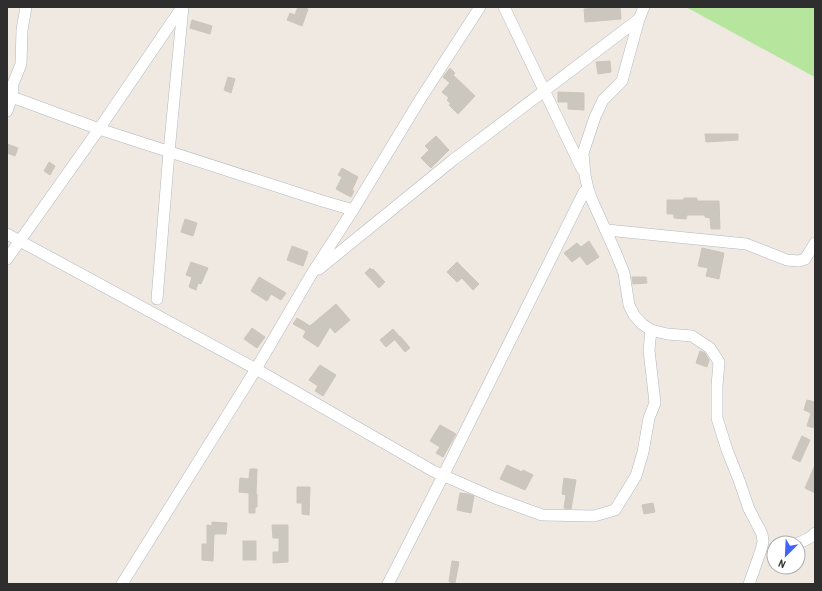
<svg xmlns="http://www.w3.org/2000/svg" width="822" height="591" font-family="'Archivo Narrow',sans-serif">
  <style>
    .green { fill: #b6e59e }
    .building { fill: #cbc7bf; stroke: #cbc5ba }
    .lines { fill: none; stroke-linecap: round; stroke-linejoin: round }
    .minor-casing { stroke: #b4b7c1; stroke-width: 12 }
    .minor { stroke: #fff; stroke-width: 11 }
  </style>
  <rect width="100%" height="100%" fill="#efe9e1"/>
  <path class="green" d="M 686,7 L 815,7 L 815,77 L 811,75 Z"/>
  <g class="building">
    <path d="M 298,7 L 302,7 L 308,9 L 302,26 L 287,20 L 290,13 L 295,15 Z"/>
    <path d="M 608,7 L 620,7 L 621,19 L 585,22 L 584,9 Z"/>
    <path d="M 192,20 L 212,26 L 210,34 L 190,28 Z"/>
    <path d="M 610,61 L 611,72 L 598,74 L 596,62 Z"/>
    <path d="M 450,68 L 455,73 L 453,75 L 475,96 L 458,114 L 449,105 L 451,104 L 447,100 L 449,98 L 442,92 L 450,83 L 443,77 Z"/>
    <path d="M 228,77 L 235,79 L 231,93 L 224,90 Z"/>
    <path d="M 558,92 L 584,93 L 584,110 L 568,109 L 568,102 L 558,102 Z"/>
    <path d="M 705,134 L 738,134 L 738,140 L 706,142 Z"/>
    <path d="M 436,136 L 449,150 L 431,168 L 421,158 L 429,150 L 425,146 Z"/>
    <path d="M 7,144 L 18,148 L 15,156 L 7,153 Z"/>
    <path d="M 49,162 L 55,166 L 50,175 L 44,171 Z"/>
    <path d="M 342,168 L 358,177 L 352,190 L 354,191 L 351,197 L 336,189 L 342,177 L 338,175 Z"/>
    <path d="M 684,198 L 697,198 L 697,201 L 719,201 L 720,229 L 711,229 L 710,218 L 705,217 L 705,215 L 687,215 L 686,219 L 674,218 L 674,214 L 667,214 L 667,200 L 684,200 Z"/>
    <path d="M 185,219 L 197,223 L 193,236 L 181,232 Z"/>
    <path d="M 589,241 L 599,257 L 587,265 L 580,256 L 572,262 L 564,253 L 577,243 L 581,247 Z"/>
    <path d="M 292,246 L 308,252 L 303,266 L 287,260 Z"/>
    <path d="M 702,248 L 724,253 L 719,279 L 706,276 L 708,268 L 698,266 Z"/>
    <path d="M 191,262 L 208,268 L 201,284 L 198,283 L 196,290 L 189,287 L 192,277 L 186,275 Z"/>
    <path d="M 457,262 L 479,284 L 473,290 L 462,278 L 457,282 L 447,272 Z"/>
    <path d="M 370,268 L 372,270 L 373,269 L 385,282 L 379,288 L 365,273 Z"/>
    <path d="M 259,277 L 286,293 L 281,300 L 271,294 L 267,301 L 251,291 Z"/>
    <path d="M 632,277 L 646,277 L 647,283 L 633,284 Z"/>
    <path d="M 336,304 L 350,320 L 335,333 L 330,327 L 318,347 L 303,337 L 306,331 L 293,324 L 297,318 L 310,326 Z"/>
    <path d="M 252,328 L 265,337 L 257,348 L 244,339 Z"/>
    <path d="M 393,329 L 399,336 L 386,347 L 380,340 Z"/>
    <path d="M 400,336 L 410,348 L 405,352 L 395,340 Z"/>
    <path d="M 700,351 L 705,353 L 709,360 L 707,367 L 696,363 Z"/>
    <path d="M 320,365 L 336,375 L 323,396 L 315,391 L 318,386 L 309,380 Z"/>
    <path d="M 807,400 L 815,402 L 815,428 L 807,426 L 811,413 L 804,410 Z"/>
    <path d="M 440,425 L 456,434 L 443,457 L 436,453 L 440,447 L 430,441 Z"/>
    <path d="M 802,436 L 810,440 L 800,462 L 792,458 Z"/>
    <path d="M 507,465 L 522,472 L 523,470 L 533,475 L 525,490 L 500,479 Z"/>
    <path d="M 815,465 L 815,493 L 805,488 Z"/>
    <path d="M 250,469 L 257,469 L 256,494 L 257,494 L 257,507 L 255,507 L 255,513 L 249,513 L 249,493 L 239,492 L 240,478 L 249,479 Z"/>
    <path d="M 564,478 L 576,480 L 571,509 L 564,508 L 566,495 L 562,494 Z"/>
    <path d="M 297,487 L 310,487 L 309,515 L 302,514 L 302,503 L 297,503 Z"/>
    <path d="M 460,493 L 468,494 L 474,496 L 471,513 L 457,510 Z"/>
    <path d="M 653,503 L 655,512 L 644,514 L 642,505 Z"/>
    <path d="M 212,522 L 227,523 L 226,534 L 214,534 L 213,561 L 202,560 L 202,544 L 207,544 L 207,525 L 212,526 Z"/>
    <path d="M 272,525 L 288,525 L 288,562 L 273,563 L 273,552 L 279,552 L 279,538 L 273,538 Z"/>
    <rect x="243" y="541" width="13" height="19"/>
    <path d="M 452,561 L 459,562 L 455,583 L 449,582 Z"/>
  </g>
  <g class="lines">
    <defs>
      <g id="minor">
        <path d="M 504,7 L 582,169"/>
        <path d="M 644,7 L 639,19 L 622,81 L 603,100 L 595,117 L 583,153 L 585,175 L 588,189 L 592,200 L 615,251 L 624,273 L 629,305 L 634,315 L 642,324 L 651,330 L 667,334 L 692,336 L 710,348 L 719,362 L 717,386 L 717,418 L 727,450 L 739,480 L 749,509 L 762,534 L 763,542 L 761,550 L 749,584"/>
        <path d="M 12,97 L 99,129 L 319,200 L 353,210"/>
        <path d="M 7,111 L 12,97 L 13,84 L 21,64 L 22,30 L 26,7"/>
        <path d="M 607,230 L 746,244 L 787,260 L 799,261 L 805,259 L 815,243"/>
        <path d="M 7,234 L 256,369 L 433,471 L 495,498 L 542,515 L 594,516 L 615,510 L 636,476 L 643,452 L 649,418 L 655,403 L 649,350 L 651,330"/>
        <path d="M 7,259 L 99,129 L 182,7"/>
        <path d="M 319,269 L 453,160 L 639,19"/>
        <path d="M 157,299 L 169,152 L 183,7"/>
        <path d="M 798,543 C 804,541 811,538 815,533"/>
        <path d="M 122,584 L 256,369 L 311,275 L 353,210 L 421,98 L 480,7"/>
        <path d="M 388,584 L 443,476 L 584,192"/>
      </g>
    </defs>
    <use href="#minor" class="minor-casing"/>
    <use href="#minor" class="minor"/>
  </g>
  <rect width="822" height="591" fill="none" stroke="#2e2e2e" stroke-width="16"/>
  <g transform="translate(786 555) rotate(204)"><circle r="19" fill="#ffffff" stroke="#ababab"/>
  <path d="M0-3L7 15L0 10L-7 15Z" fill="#4264fb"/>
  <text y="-6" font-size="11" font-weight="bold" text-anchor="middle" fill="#2e2e2e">N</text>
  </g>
</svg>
